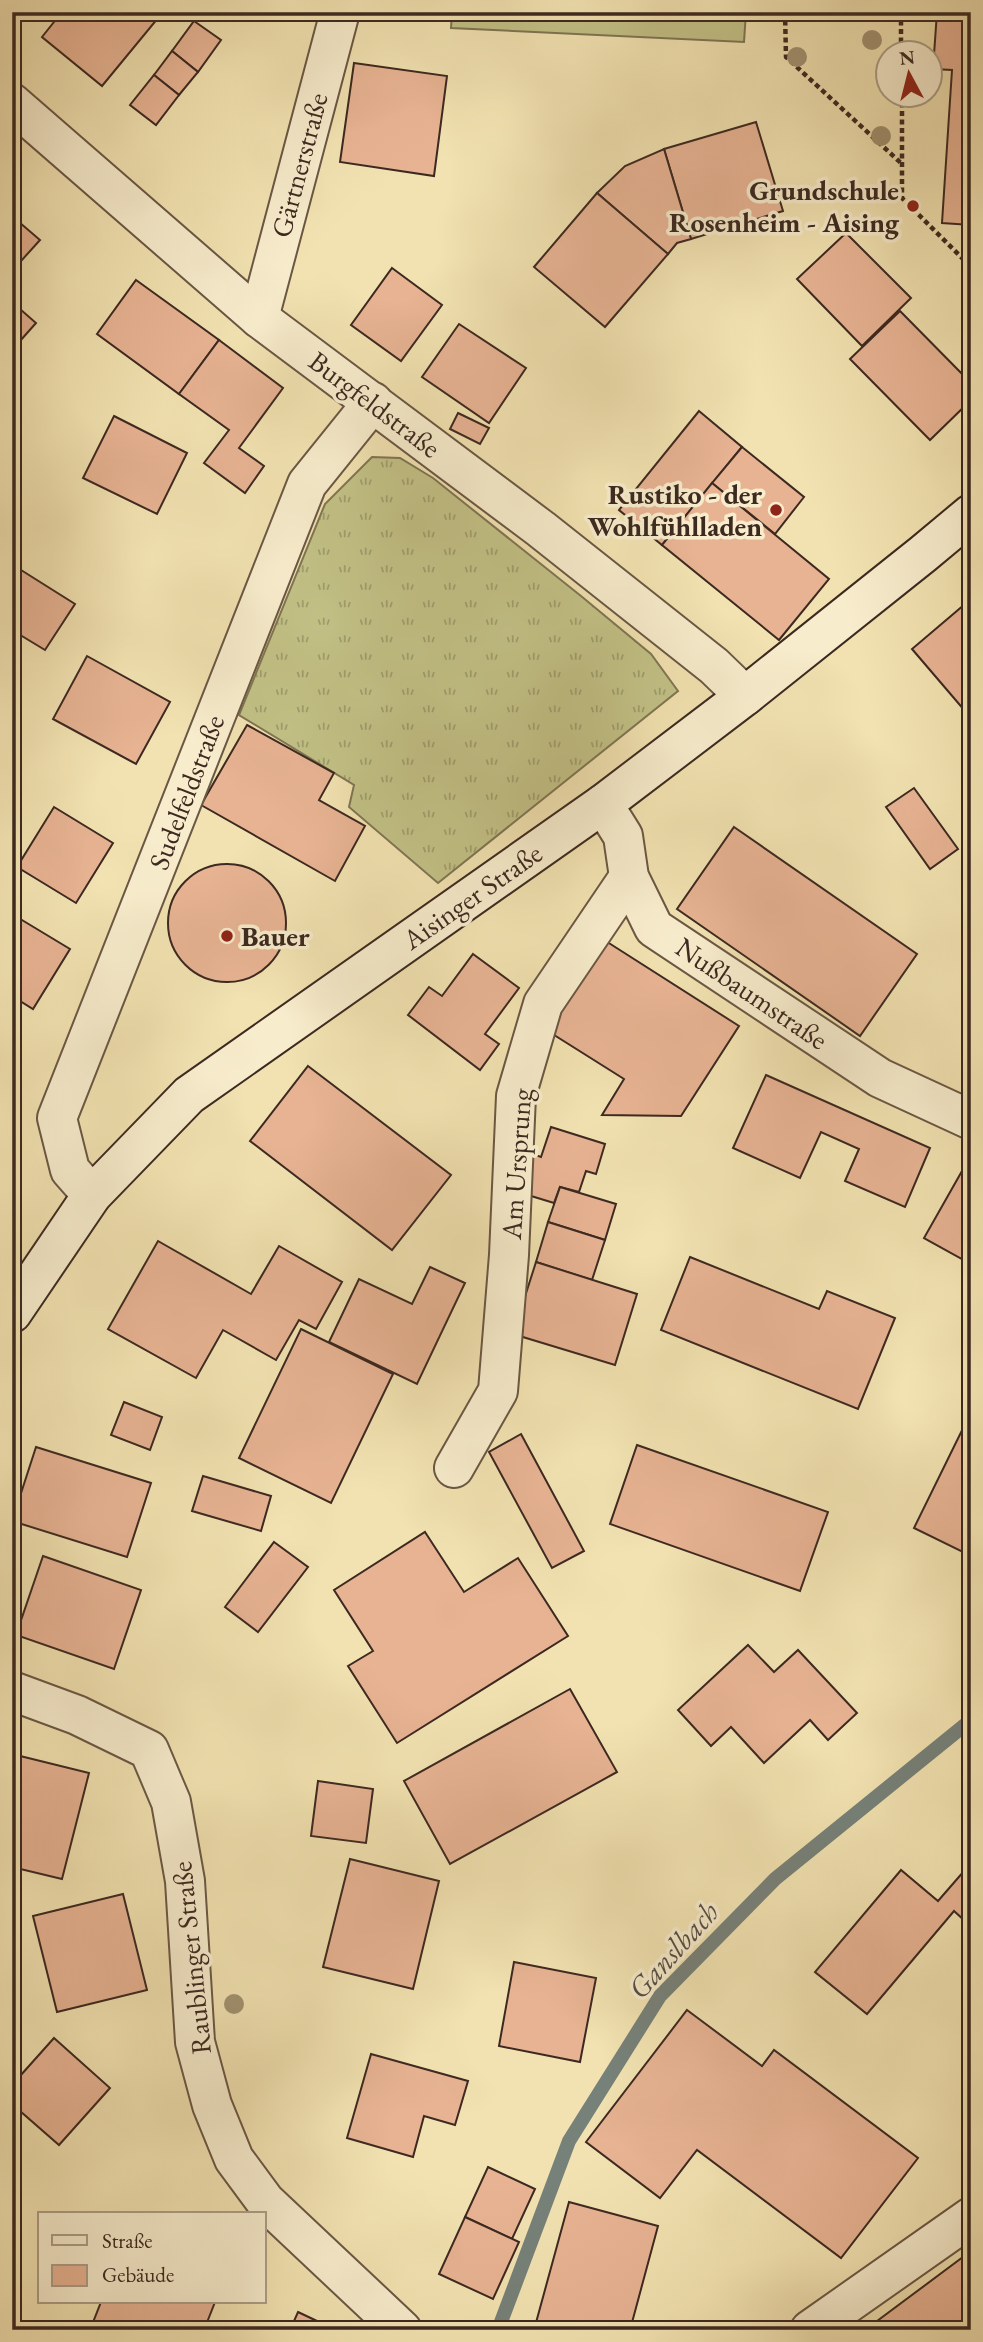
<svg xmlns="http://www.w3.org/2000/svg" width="983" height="2342" font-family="'EB Garamond',serif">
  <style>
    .grass { fill: url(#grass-tufts); stroke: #7f7553; stroke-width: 2 }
    .garden { fill: #c2c186; stroke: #7f7553; stroke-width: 2 }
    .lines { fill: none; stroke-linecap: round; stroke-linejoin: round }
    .stream { stroke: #768179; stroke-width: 14 }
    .building { fill: #e7b393; stroke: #3c2920; stroke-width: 2 }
    .street-casing { stroke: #6a5744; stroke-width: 42 }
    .secondary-casing { stroke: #3c2920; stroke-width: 42 }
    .path { stroke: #3c2920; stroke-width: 4.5; stroke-dasharray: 5 3.5; stroke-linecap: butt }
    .street { stroke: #f7eccc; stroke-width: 38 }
    .secondary { stroke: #f7eccc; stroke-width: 38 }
    .tree { fill: #a19170 }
    .poi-dot { fill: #8f2418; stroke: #f7eccc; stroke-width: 2.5 }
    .labels { text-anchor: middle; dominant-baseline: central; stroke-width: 7; stroke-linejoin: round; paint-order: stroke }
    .street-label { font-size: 28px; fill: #3c2920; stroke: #f7eccc }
    .poi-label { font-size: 28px; font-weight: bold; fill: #3c2920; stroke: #f7eccc; text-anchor: end }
    .water-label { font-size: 30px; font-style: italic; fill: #544e45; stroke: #f7eccc }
  </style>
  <defs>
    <pattern id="grass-tufts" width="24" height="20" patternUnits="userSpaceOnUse" patternTransform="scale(1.75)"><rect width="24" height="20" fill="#c2c186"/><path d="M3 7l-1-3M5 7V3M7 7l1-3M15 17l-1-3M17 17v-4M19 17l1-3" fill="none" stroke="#9f9d6d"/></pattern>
  </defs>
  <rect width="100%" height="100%" fill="#f2e2b1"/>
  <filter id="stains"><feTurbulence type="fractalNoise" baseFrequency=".00286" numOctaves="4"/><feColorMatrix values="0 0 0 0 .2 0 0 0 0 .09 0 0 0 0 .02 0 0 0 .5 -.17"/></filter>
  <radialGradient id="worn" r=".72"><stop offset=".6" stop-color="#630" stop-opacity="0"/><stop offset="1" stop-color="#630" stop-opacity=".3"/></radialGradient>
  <path class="grass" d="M 372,457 L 400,458 L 433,478 L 581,596 L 651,654 L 678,691 L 438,883 L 349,807 L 354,785 L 239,715 L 325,504 Z"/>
  <path class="garden" d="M 452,12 L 746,12 L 744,42 L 451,28 Z"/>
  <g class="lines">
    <path class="stream" d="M 498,2330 L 569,2141 L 660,1996 L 775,1879 L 971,1720"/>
  </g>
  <g class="building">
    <path d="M 62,12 L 163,12 L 102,86 L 42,37 Z"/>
    <path d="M 937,12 L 971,12 L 971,225 L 942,223 L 952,70 L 933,69 Z"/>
    <path d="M 194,21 L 221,40 L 198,72 L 172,51 Z"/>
    <path d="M 172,51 L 198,72 L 179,95 L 154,75 Z"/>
    <path d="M 354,63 L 447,76 L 434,176 L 340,162 Z"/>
    <path d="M 154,75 L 179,95 L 156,125 L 130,105 Z"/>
    <path d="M 756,122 L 783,211 L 691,239 L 664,149 Z"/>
    <path d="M 664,149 L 691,239 L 677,243 L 668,254 L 597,193 L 625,166 Z"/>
    <path d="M 597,193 L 668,254 L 605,327 L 534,267 Z"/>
    <path d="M 12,216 L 40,240 L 12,271 Z"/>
    <path d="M 846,233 L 911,298 L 862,346 L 797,279 Z"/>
    <path d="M 392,268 L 442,305 L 401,361 L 351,325 Z"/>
    <path d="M 136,280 L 219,340 L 179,394 L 97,334 Z"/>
    <path d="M 12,302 L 36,323 L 12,350 Z"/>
    <path d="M 900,311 L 971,383 L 971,400 L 930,440 L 850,359 Z"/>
    <path d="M 459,324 L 526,368 L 489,423 L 422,377 Z"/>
    <path d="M 219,340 L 283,388 L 239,448 L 264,466 L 245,493 L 204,463 L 229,430 L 179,394 Z"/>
    <path d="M 699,411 L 742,447 L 662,545 L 619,510 Z"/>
    <path d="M 458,413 L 489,428 L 480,444 L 450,429 Z"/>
    <path d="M 114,416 L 187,453 L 157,514 L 83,478 Z"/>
    <path d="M 742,447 L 804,497 L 775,534 L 712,483 Z"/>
    <path d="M 712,483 L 829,579 L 779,640 L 662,545 Z"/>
    <path d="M 21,570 L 75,604 L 45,650 L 12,630 L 12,583 Z"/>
    <path d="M 971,599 L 971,718 L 912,649 Z"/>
    <path d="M 87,656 L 170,702 L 136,764 L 53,719 Z"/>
    <path d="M 247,725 L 334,773 L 319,800 L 365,826 L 335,881 L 201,805 Z"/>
    <path d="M 914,788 L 958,849 L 930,869 L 886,807 Z"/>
    <path d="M 54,807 L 113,843 L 76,903 L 17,867 Z"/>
    <path d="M 734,827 L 917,954 L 860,1036 L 677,909 Z"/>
    <circle cx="227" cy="923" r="59"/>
    <path d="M 12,914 L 70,949 L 33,1009 L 12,996 Z"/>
    <path d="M 601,938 L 739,1026 L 681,1116 L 602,1115 L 624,1079 L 543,1028 Z"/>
    <path d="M 473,954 L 519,988 L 485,1034 L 499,1044 L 480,1070 L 408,1015 L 429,987 L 442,996 Z"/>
    <path d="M 308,1066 L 451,1175 L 392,1250 L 250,1141 Z"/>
    <path d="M 766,1075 L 930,1148 L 905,1207 L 845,1181 L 859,1149 L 821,1132 L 800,1178 L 733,1148 Z"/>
    <path d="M 551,1127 L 605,1144 L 596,1174 L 586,1171 L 579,1192 L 560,1187 L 554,1203 L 518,1192 L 530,1153 L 541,1157 Z"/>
    <path d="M 966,1164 L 971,1167 L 971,1264 L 924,1238 Z"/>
    <path d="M 560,1187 L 616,1204 L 605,1240 L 548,1222 Z"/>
    <path d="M 548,1222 L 605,1240 L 592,1280 L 536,1262 Z"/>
    <path d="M 158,1241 L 251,1294 L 279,1246 L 342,1282 L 316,1329 L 299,1320 L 276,1360 L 223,1330 L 196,1378 L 108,1329 Z"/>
    <path d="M 690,1257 L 819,1309 L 827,1291 L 895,1318 L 858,1409 L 661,1330 Z"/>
    <path d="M 536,1262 L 637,1294 L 615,1365 L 513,1334 Z"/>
    <path d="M 430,1267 L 465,1283 L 417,1384 L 329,1342 L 359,1279 L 412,1304 Z"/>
    <path d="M 301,1329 L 393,1374 L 331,1503 L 239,1458 Z"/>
    <path d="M 124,1402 L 162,1417 L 150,1450 L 111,1435 Z"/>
    <path d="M 971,1412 L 971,1556 L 914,1528 Z"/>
    <path d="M 521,1434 L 584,1551 L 552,1568 L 489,1452 Z"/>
    <path d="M 637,1445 L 828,1512 L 800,1591 L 610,1524 Z"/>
    <path d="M 36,1447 L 151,1483 L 127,1557 L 12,1521 Z"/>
    <path d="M 203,1476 L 271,1496 L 261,1531 L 192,1511 Z"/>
    <path d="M 425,1532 L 464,1592 L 518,1558 L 568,1636 L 397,1743 L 348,1666 L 373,1651 L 334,1590 Z"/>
    <path d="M 274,1542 L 308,1567 L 258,1632 L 225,1607 Z"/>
    <path d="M 43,1556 L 141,1590 L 114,1669 L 16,1635 Z"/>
    <path d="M 748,1645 L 774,1672 L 798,1650 L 857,1713 L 828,1740 L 810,1720 L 764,1763 L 731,1727 L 711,1746 L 678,1710 Z"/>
    <path d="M 570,1689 L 617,1772 L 450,1864 L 404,1781 Z"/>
    <path d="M 12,1754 L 89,1773 L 62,1879 L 12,1867 Z"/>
    <path d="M 318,1781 L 373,1789 L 366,1843 L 311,1836 Z"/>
    <path d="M 350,1859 L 439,1881 L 413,1989 L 323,1967 Z"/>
    <path d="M 971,1863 L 971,1915 L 965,1921 L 954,1911 L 867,2014 L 815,1972 L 901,1870 L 938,1901 Z"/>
    <path d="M 123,1894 L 147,1990 L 57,2012 L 33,1916 Z"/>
    <path d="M 514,1962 L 596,1978 L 580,2062 L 499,2046 Z"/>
    <path d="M 687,2010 L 762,2066 L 774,2050 L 918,2158 L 841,2258 L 697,2150 L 660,2198 L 586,2142 Z"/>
    <path d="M 54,2038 L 110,2088 L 59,2145 L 12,2104 L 12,2085 Z"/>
    <path d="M 371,2054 L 468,2081 L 455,2125 L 424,2116 L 413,2157 L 347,2138 Z"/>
    <path d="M 488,2167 L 535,2189 L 512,2239 L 465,2217 Z"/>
    <path d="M 569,2202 L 658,2226 L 630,2330 L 534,2330 Z"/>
    <path d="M 465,2217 L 519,2242 L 493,2299 L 439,2274 Z"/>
    <path d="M 971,2251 L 971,2330 L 865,2330 Z"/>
    <path d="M 101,2302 L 215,2302 L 204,2330 L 90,2330 Z"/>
    <path d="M 298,2312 L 336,2330 L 290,2330 Z"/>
  </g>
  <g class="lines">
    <defs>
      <g id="street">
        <path d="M 12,103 L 259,318 L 541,529 L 714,666 L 745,696"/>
        <path d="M 259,318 L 340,12"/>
        <path d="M 603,804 L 623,836 L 629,877 L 654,928 L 880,1078 L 971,1120"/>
        <path d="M 92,1195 L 70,1170 L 57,1118 L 307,484 L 373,402"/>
        <path d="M 454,1468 L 498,1391 L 509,1255 L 516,1096 L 543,1004 L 629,877"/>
        <path d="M 12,1691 L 77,1715 L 149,1750 L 171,1802 L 185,1881 L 195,2042 L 212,2105 L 234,2159 L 265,2201 L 402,2330"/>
        <path d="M 810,2330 L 971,2217"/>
      </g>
      <path id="secondary" d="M 12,1313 L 92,1195 L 189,1095 L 603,804 L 745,696 L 923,554 L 971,514"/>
    </defs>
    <use href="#street" class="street-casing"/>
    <use href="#secondary" class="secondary-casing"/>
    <g class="path">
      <path d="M 785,12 L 786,57 L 902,164"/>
      <path d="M 901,12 L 901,52"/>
      <path d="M 902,94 L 902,198 L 971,267"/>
    </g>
    <use href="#street" class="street"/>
    <use href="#secondary" class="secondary"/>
  </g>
  <g class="tree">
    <circle cx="872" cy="40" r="10"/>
    <circle cx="797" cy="57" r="10"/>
    <circle cx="881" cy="136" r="10"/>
    <circle cx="234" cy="2004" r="10"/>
  </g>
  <g class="poi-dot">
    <circle cx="913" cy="206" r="7"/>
    <circle cx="776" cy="510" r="7"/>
    <circle cx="227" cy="936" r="7"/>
  </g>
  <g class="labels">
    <g class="street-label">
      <text transform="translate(299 165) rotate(-75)">Gärtnerstraße</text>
      <text transform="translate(375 404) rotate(37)">Burgfeldstraße</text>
      <text transform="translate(186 792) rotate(-69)">Sudelfeldstraße</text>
      <text transform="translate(472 896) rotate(-35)">Aisinger Straße</text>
      <text transform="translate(752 993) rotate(34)">Nußbaumstraße</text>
      <text transform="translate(516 1164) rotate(-86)">Am Ursprung</text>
      <text transform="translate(191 1958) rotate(-96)">Raublinger Straße</text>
    </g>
    <g class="poi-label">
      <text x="899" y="190">Grundschule<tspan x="899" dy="32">Rosenheim - Aising</tspan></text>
      <text x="762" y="494">Rustiko - der<tspan x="762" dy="32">Wohlfühlladen</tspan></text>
      <text x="241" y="936" text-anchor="start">Bauer</text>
    </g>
    <g class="water-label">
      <text transform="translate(673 1950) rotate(-48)">Ganslbach</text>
    </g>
  </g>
  <rect width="983" height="2342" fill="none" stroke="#f2e2b1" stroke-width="42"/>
  <rect x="14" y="14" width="955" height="2314" fill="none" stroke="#3c2920" stroke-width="3.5"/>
  <rect x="21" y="21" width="941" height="2300" fill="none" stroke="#3c2920" stroke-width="2"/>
  <rect x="38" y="2212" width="228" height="91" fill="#f7eccc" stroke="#ac9e87" stroke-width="2"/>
  <rect x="52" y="2235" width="35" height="10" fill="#f7eccc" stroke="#ac9e87" stroke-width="2"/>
  <text x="102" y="2248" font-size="21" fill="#3c2920">Straße</text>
  <rect x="52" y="2265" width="35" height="21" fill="#e7b393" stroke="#ac9e87" stroke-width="2"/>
  <text x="102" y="2282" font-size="21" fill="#3c2920">Gebäude</text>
  <g transform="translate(909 74) rotate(353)"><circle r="33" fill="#f7eccc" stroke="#ac9e87" stroke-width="2"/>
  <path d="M0-5L12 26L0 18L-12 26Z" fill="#8f2418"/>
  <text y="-10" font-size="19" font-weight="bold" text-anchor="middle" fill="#3c2920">N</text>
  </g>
  <rect width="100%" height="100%" filter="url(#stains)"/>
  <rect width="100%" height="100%" fill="url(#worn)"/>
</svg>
